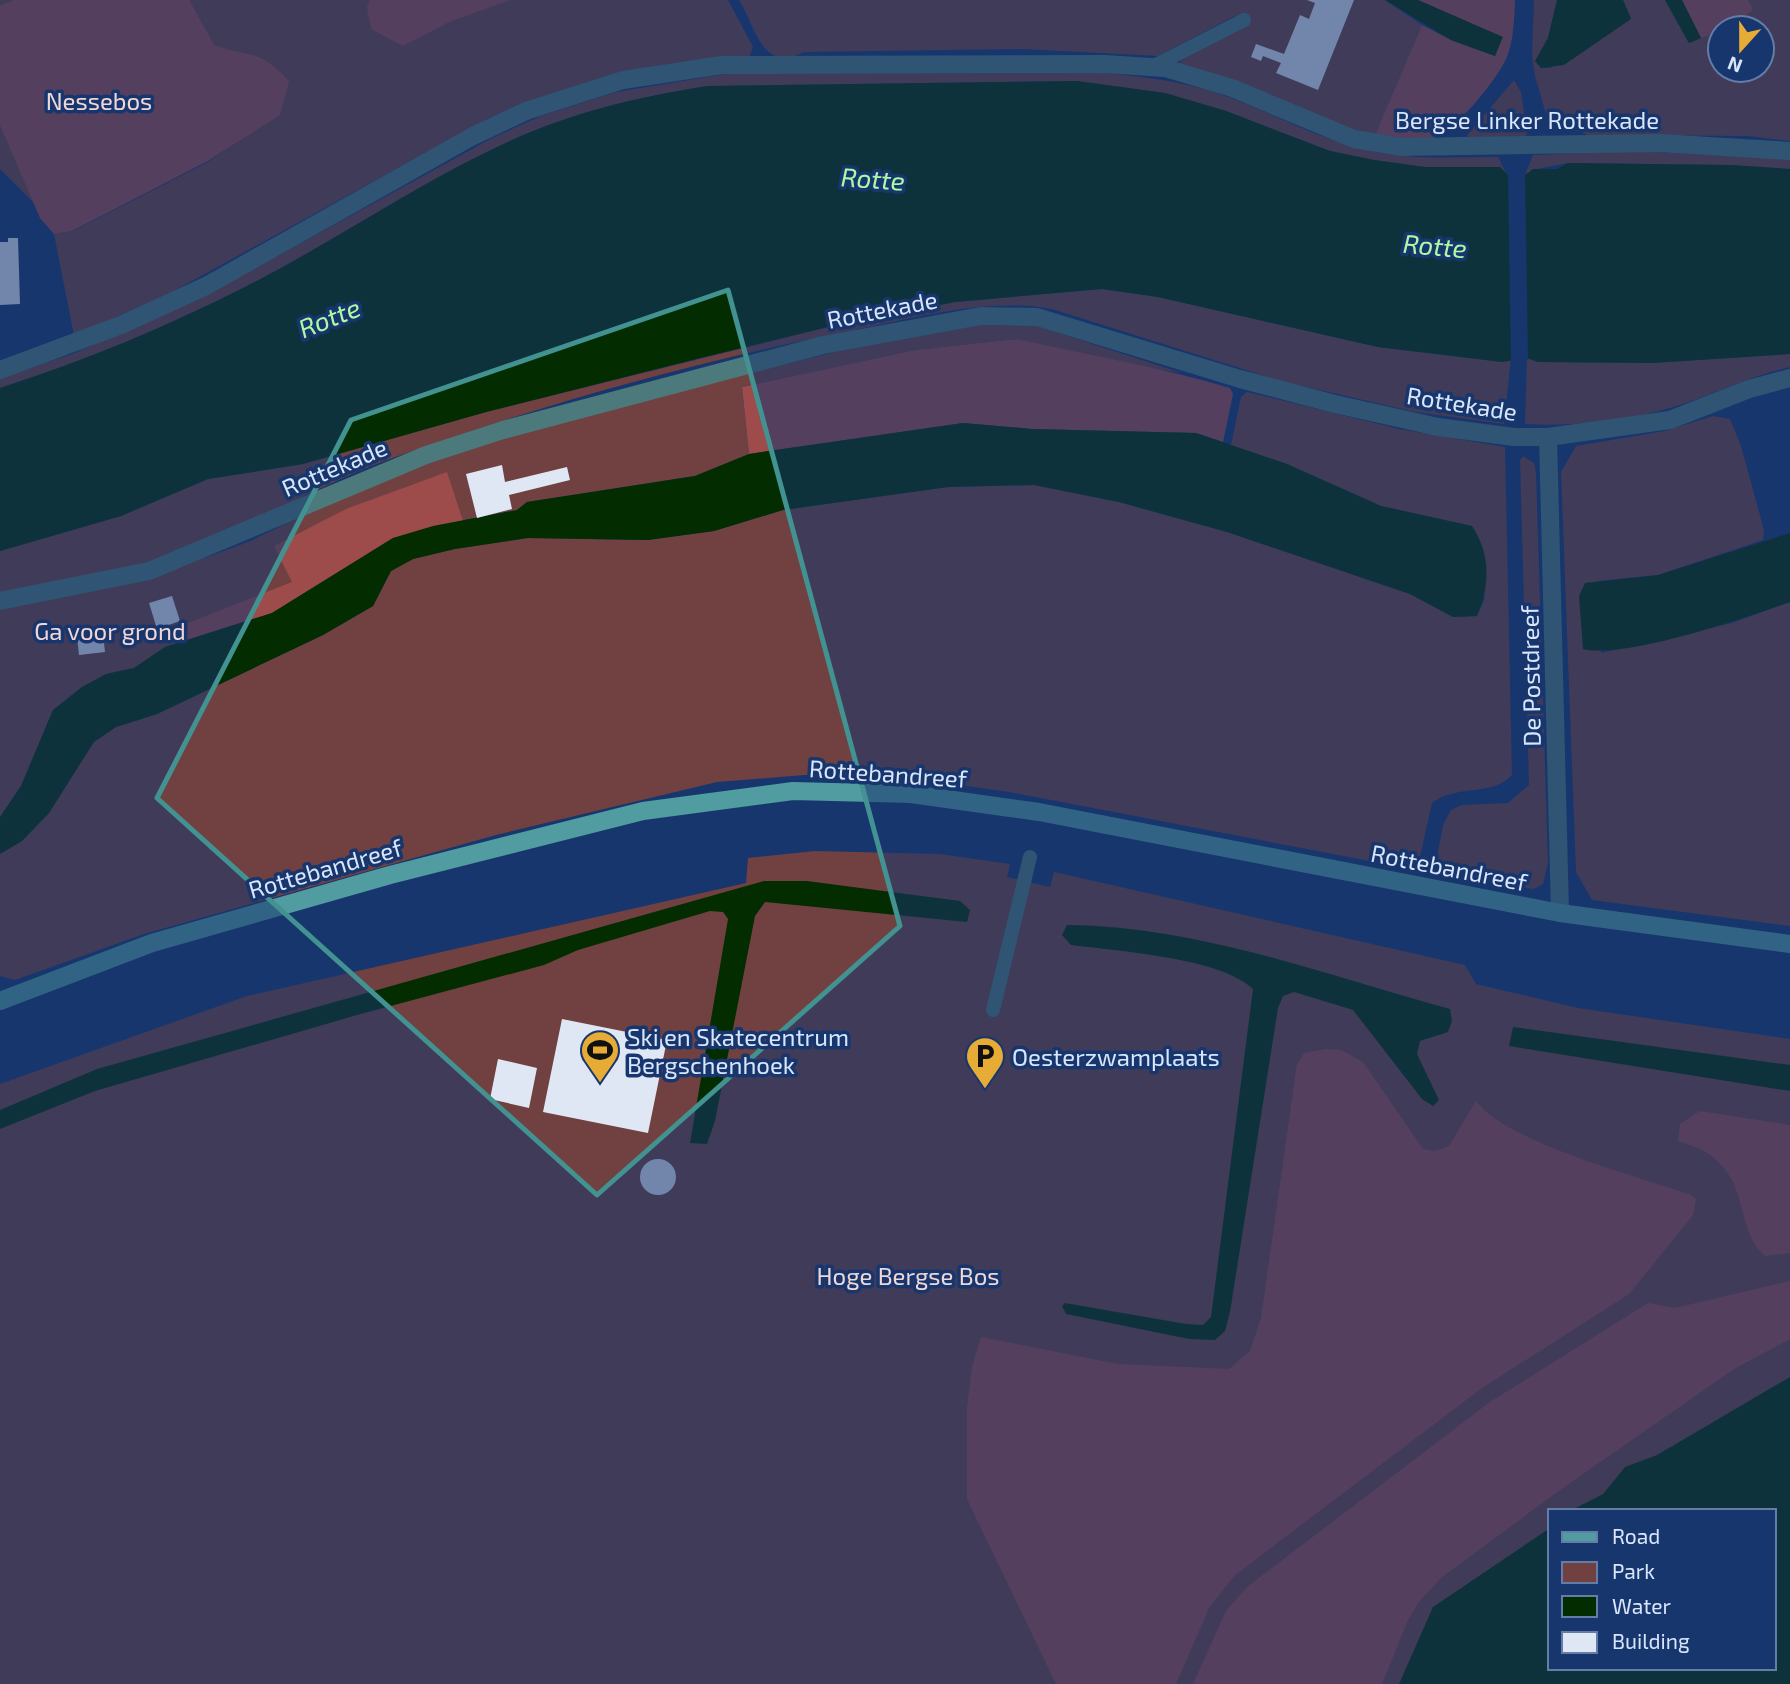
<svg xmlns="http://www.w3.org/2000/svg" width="1790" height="1684" font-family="'Exo 2',sans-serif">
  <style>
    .green { fill: #714141; fill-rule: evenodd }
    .forest { fill: #9e4b4c }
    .water { fill: #032d00 }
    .pier { fill: #17366e }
    .building { fill: #dfe7f5 }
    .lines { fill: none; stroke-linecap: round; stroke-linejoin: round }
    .lane { stroke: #4c797c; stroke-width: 14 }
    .street { stroke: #4c797c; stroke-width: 18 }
    .secondary { stroke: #519ca0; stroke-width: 18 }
    .marked { fill: none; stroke: #429291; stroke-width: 5; stroke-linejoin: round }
    .labels { text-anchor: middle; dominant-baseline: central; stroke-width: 7; stroke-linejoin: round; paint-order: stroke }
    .park-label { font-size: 24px; fill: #f0d7d6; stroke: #17366e }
    .street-label { font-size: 24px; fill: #d9e6fa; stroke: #17366e }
    .poi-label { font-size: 24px; fill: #d9e6fa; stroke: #17366e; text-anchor: start }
    .water-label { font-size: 26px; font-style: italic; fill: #aefaa2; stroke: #17366e }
  </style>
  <rect width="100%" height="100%" fill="#17366e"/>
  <g class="green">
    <path d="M 0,0 L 728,0 L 753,47 L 749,58 L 674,63 L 620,73 L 489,118 L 161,298 L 74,335 L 54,234 L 73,231 L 206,163 L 240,140 L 62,231 L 0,169 Z"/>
    <path d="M 739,0 L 1385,0 L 1422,25 L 1375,135 L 1347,128 L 1176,65 L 1237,15 L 1158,56 L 1023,49 L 804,52 C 761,74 756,26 739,0 Z"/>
    <path d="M 1534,0 L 1557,0 L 1548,38 L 1536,60 L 1541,68 L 1550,68 L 1631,18 L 1623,0 L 1665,0 L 1689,43 L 1701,38 L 1682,0 L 1790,0 L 1790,141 L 1748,136 L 1588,135 L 1558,124 L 1546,114 L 1535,76 L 1532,55 ZM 1720,28 L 1762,28 L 1762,70 L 1720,70 Z"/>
    <path d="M 1107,73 C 1144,77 1181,81 1217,93 C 1270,111 1320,141 1376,152 C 1416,160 1457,157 1498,157 L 1507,175 L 1500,167 L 1425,167 L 1374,160 L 1330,151 L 1226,111 L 1165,93 L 1077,81 L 708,86 C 635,97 562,115 495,148 C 409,189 330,244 245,287 C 166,327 84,361 0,388 L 0,378 L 75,353 L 203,297 L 492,138 L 541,116 L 616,92 L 725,74 Z"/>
    <path d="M 1514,80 L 1521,92 L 1527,134 L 1523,140 L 1468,138 L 1467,135 Z"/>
    <path d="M 1632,151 L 1790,159 L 1790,169 L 1730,165 L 1568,163 C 1556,166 1535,167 1525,175 L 1533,155 Z"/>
    <path d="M 1102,289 L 1158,297 L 1378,347 L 1502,362 L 1511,358 L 1504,424 L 1415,412 L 1281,381 L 1052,309 C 985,297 911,319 845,332 C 689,363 534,407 384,461 C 303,491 229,540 146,563 C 98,576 48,583 0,592 L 0,551 L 121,516 L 208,479 L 303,464 L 486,412 L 832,326 L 955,302 Z"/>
    <path d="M 978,325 L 1037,326 L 1182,373 L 1128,365 L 1017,339 L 915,350 L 742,387 L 749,454 L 695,476 L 527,502 L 517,510 L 433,526 L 393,538 L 203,635 L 165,647 L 134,668 L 106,674 L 82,687 L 53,710 L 21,786 L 0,817 L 0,610 L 152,577 L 248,542 L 346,495 L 411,469 L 565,419 L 843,350 Z"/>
    <path d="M 1790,354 L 1790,367 C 1755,375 1723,390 1689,402 C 1637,420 1580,427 1525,424 L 1527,358 L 1538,362 L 1652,363 Z"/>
    <path d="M 1247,392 L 1399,429 L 1505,447 L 1512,775 C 1492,797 1456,784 1432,803 L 1417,870 L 1009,792 L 912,778 L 804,775 L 717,782 L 496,835 L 144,934 L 15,980 L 0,976 L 0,854 L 22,841 L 49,813 L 93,742 L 116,727 L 157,714 L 323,635 L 373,606 L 391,571 L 413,559 L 454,549 L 528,538 L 648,540 L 714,531 L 783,510 L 948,487 L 1034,485 L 1119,502 L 1227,532 L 1410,594 L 1453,617 L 1477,616 L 1485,598 L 1472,526 L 1381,506 L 1287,464 L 1231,445 L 1241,397 Z"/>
    <path d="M 1713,416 L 1730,419 L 1741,446 L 1764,530 L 1763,540 L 1658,575 L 1597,581 L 1601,653 L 1732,623 L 1790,602 L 1790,926 L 1592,900 L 1576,872 L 1561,472 L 1576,446 L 1665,431 Z"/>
    <path d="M 1523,456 L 1534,463 L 1536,472 L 1548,863 L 1543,884 L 1534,889 L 1434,874 L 1443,825 L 1451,810 L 1462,805 L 1508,803 L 1529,785 L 1520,460 Z"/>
    <path d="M 815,851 L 940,854 L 1010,864 L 1007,877 L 1050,887 L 1054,872 L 1465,965 L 1476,984 L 1578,1008 L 1790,1039 L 1790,1684 L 0,1684 L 0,1084 L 247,996 L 746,883 L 748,858 ZM 1550,1511 L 1774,1511 L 1774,1668 L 1550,1668 Z"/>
  </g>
  <g class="forest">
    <path d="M 14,0 L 189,0 L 214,45 C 253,59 256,47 289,81 L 280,115 L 206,162 L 72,231 L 54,234 L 40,218 L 0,125 L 0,6 Z"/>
    <path d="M 370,0 L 510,0 L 449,22 L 403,46 L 371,29 L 367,7 Z"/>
    <path d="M 1418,0 L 1515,0 C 1514,18 1514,37 1508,54 C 1500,77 1457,129 1434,138 C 1418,144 1392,137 1375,135 L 1422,25 L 1451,40 L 1495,56 L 1502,37 Z"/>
    <path d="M 1682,0 L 1748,0 L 1753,10 L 1728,28 L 1720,28 L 1720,31 L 1701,38 Z"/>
    <path d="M 1017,339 C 1088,355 1160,367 1230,388 L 1233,394 L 1223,442 L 1196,433 L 1032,429 L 963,423 L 749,454 L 742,387 L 915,350 Z"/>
    <path d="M 447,472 L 463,521 L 393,538 L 272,613 L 176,643 L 170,630 L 292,582 L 274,546 L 346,509 Z"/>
    <path d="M 1326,1049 L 1341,1050 L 1363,1062 L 1423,1149 L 1435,1151 L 1449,1146 L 1476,1101 C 1505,1142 1640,1177 1691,1195 L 1696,1199 L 1693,1215 L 1629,1294 L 1482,1388 L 1235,1575 L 1210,1606 L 1176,1684 L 1056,1684 L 967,1499 L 967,1407 L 972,1367 L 981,1337 L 1118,1364 L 1229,1369 L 1250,1351 L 1261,1318 L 1297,1064 L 1304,1053 Z"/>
    <path d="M 1700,1111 L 1790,1125 L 1790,1253 L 1765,1256 C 1736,1231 1750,1187 1713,1157 C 1704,1149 1689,1145 1678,1141 L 1680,1124 Z"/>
    <path d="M 1790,1281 L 1790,1339 L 1734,1369 L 1560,1490 L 1441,1578 L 1418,1603 L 1408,1620 L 1382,1684 L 1193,1684 L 1226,1611 L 1247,1587 L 1490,1402 L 1648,1303 L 1675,1308 Z"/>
  </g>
  <g class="water">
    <path d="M 1385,0 L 1418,0 L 1503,37 L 1495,56 L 1451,40 Z"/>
    <path d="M 1557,0 L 1623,0 L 1631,19 L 1564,65 L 1541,68 L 1535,61 L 1548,38 Z"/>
    <path d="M 1665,0 L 1682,0 L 1701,38 L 1689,43 Z"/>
    <path d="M 1077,81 L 1165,93 L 1226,111 L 1330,151 L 1374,160 L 1425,167 L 1500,167 L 1508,175 L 1525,175 L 1533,169 L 1557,169 L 1568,163 L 1730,165 L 1790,169 L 1790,354 L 1652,363 L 1538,362 L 1527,358 L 1502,362 L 1378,347 L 1158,297 L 1102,289 L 955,302 L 832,326 L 700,358 L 486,412 L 303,464 L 208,479 L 121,516 L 0,551 L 0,388 C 84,361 166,327 245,287 C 330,244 409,189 495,148 C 562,115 635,97 708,86 Z"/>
    <path d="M 963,423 L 1032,429 L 1196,433 L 1287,464 L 1381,506 L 1472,526 C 1491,555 1490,585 1477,616 L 1453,617 L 1410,594 L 1227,532 L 1119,502 L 1034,485 L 948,487 L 783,510 L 714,531 L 648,540 L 528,538 L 455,549 L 413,559 L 391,571 L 373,606 L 323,635 L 157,714 L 116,727 L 94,742 L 49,813 L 22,841 L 0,854 L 0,817 L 21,786 L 53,710 L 82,687 L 106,674 L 134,668 L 165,647 L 272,613 L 393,538 L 433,526 L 517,510 L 527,502 L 695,476 L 749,454 Z"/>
    <path d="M 1790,533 L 1790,602 C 1745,618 1626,659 1583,649 L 1579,596 L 1585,583 L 1658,575 Z"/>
    <path d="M 764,881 L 807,881 L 960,901 L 970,910 L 967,922 L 765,902 L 755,916 L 715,1121 L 707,1144 L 690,1143 L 728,919 L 723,912 L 710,911 L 578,950 L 544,965 L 357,1015 L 95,1091 L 0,1129 L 0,1110 L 97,1069 Z"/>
    <path d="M 1067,925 C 1198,926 1325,975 1450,1009 L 1452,1021 L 1448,1032 L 1420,1041 L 1417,1054 L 1439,1100 L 1433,1106 L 1422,1099 L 1353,1010 L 1294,992 L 1283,996 L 1278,1008 L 1230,1312 L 1225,1331 L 1215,1340 L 1189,1339 L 1066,1314 L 1062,1306 L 1065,1303 L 1186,1324 L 1203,1325 L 1211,1317 L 1253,989 C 1222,958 1117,951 1071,945 L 1062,935 Z"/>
    <path d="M 1513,1027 L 1790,1065 L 1790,1091 L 1509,1046 Z"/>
    <path d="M 1790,1377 L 1790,1684 L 1399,1684 L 1433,1607 L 1550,1528 L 1550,1668 L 1774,1668 L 1774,1511 L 1570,1511 L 1603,1494 L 1625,1467 L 1657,1455 Z"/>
  </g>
  <path class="pier" d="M 1508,173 L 1525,173 L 1528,360 L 1511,361 Z"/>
  <g class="building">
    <path d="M 1307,0 L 1354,0 L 1318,90 L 1276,73 L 1281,63 L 1263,56 L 1261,61 L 1251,57 L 1256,44 L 1284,54 L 1300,15 L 1309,19 L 1315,3 Z"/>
    <path d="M 8,238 L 18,238 L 20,304 L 0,305 L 0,242 L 8,242 Z"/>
    <path d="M 502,465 L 505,482 L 567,467 L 570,480 L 509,495 L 512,509 L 477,518 L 466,474 Z"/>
    <path d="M 172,596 L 180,621 L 157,629 L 149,603 Z"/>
    <path d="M 103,634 L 105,652 L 79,655 L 77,637 Z"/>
    <path d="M 562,1019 L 667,1040 L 648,1133 L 543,1112 Z"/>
    <path d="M 498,1059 L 537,1068 L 529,1108 L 490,1099 Z"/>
    <circle cx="658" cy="1177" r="18"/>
  </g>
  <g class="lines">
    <g class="lane">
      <path d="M 1152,67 L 1244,20"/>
      <path d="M 993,1010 L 1030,857"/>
    </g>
    <g class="street">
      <path d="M 0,370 L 121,325 L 206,286 L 473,136 L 526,111 L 623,80 L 722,65 L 1105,64 L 1165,68 L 1232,88 L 1354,139 L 1402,147 L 1659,143 L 1790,151"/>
      <path d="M 1548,437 L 1560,913"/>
      <path d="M 0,601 L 149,571 L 426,455 L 503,430 L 823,345 L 981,316 L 1037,317 L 1240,379 L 1335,404 L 1438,427 L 1514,437 L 1548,437 L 1670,420 L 1749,389 L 1790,378"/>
    </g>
    <path class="secondary" d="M 0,1001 L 152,943 L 390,875 L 643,811 L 793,791 L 911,794 L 1039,812 L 1560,913 L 1790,944"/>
  </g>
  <path d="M0 0H1790V1684H0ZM 728,290 L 900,926 L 597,1195 L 157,798 L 351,420 Z" fill="#17366e" fill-opacity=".55" fill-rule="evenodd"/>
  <path class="marked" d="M 728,290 L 900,926 L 597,1195 L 157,798 L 351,420 Z"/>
  <defs>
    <symbol id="stadium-pin" viewBox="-11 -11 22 30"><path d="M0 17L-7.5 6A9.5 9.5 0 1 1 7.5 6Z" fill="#e6ac36" stroke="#17366e"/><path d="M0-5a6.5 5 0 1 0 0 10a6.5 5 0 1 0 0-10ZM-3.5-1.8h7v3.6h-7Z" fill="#111"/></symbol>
    <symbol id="parking-pin" viewBox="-11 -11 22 30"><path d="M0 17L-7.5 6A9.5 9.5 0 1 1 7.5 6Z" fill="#e6ac36" stroke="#17366e"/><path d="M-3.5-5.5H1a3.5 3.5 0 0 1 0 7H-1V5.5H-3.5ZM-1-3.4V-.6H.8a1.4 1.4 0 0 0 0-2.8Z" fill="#111"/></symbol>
  </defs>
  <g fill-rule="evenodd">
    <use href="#stadium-pin" x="578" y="1028" width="44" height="60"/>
    <use href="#parking-pin" x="963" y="1034" width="44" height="60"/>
  </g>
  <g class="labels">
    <g class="park-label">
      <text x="99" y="100">Nessebos</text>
      <text x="110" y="630">Ga voor grond</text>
      <text x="908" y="1275">Hoge Bergse Bos</text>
    </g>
    <g class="street-label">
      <text x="1527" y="119">Bergse Linker Rottekade</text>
      <text transform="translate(882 309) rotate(-11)">Rottekade</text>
      <text transform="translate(1462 403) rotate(9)">Rottekade</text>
      <text transform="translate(334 467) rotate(-23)">Rottekade</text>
      <text transform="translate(1530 676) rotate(-91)">De Postdreef</text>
      <text transform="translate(888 773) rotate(4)">Rottebandreef</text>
      <text transform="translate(1449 867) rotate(11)">Rottebandreef</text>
      <text transform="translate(325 868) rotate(-16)">Rottebandreef</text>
    </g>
    <g class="poi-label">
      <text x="627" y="1036">Ski en Skatecentrum<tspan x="627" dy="28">Bergschenhoek</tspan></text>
      <text x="1012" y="1056">Oesterzwamplaats</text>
    </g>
    <g class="water-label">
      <text transform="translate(873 178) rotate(4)">Rotte</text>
      <text transform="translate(1435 245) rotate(5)">Rotte</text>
      <text transform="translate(329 317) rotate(-22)">Rotte</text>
    </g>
  </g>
  <rect x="1548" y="1509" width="228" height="161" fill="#17366e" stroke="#657ca6" stroke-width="2"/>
  <rect x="1562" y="1532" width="35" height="10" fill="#519ca0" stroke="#657ca6" stroke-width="2"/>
  <text x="1612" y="1544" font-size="21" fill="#d9e6fa">Road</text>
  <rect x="1562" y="1562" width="35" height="21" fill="#714141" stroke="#657ca6" stroke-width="2"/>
  <text x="1612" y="1579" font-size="21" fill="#d9e6fa">Park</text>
  <rect x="1562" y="1596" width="35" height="21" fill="#032d00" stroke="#657ca6" stroke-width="2"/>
  <text x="1612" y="1614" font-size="21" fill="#d9e6fa">Water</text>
  <rect x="1562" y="1632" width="35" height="21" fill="#dfe7f5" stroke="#657ca6" stroke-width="2"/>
  <text x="1612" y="1649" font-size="21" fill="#d9e6fa">Building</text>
  <g transform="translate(1741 49) rotate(201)"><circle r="33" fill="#17366e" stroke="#657ca6" stroke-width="2"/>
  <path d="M0-5L12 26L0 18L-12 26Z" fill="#e6ac36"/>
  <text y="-10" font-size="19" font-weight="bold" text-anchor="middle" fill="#d9e6fa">N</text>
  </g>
</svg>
